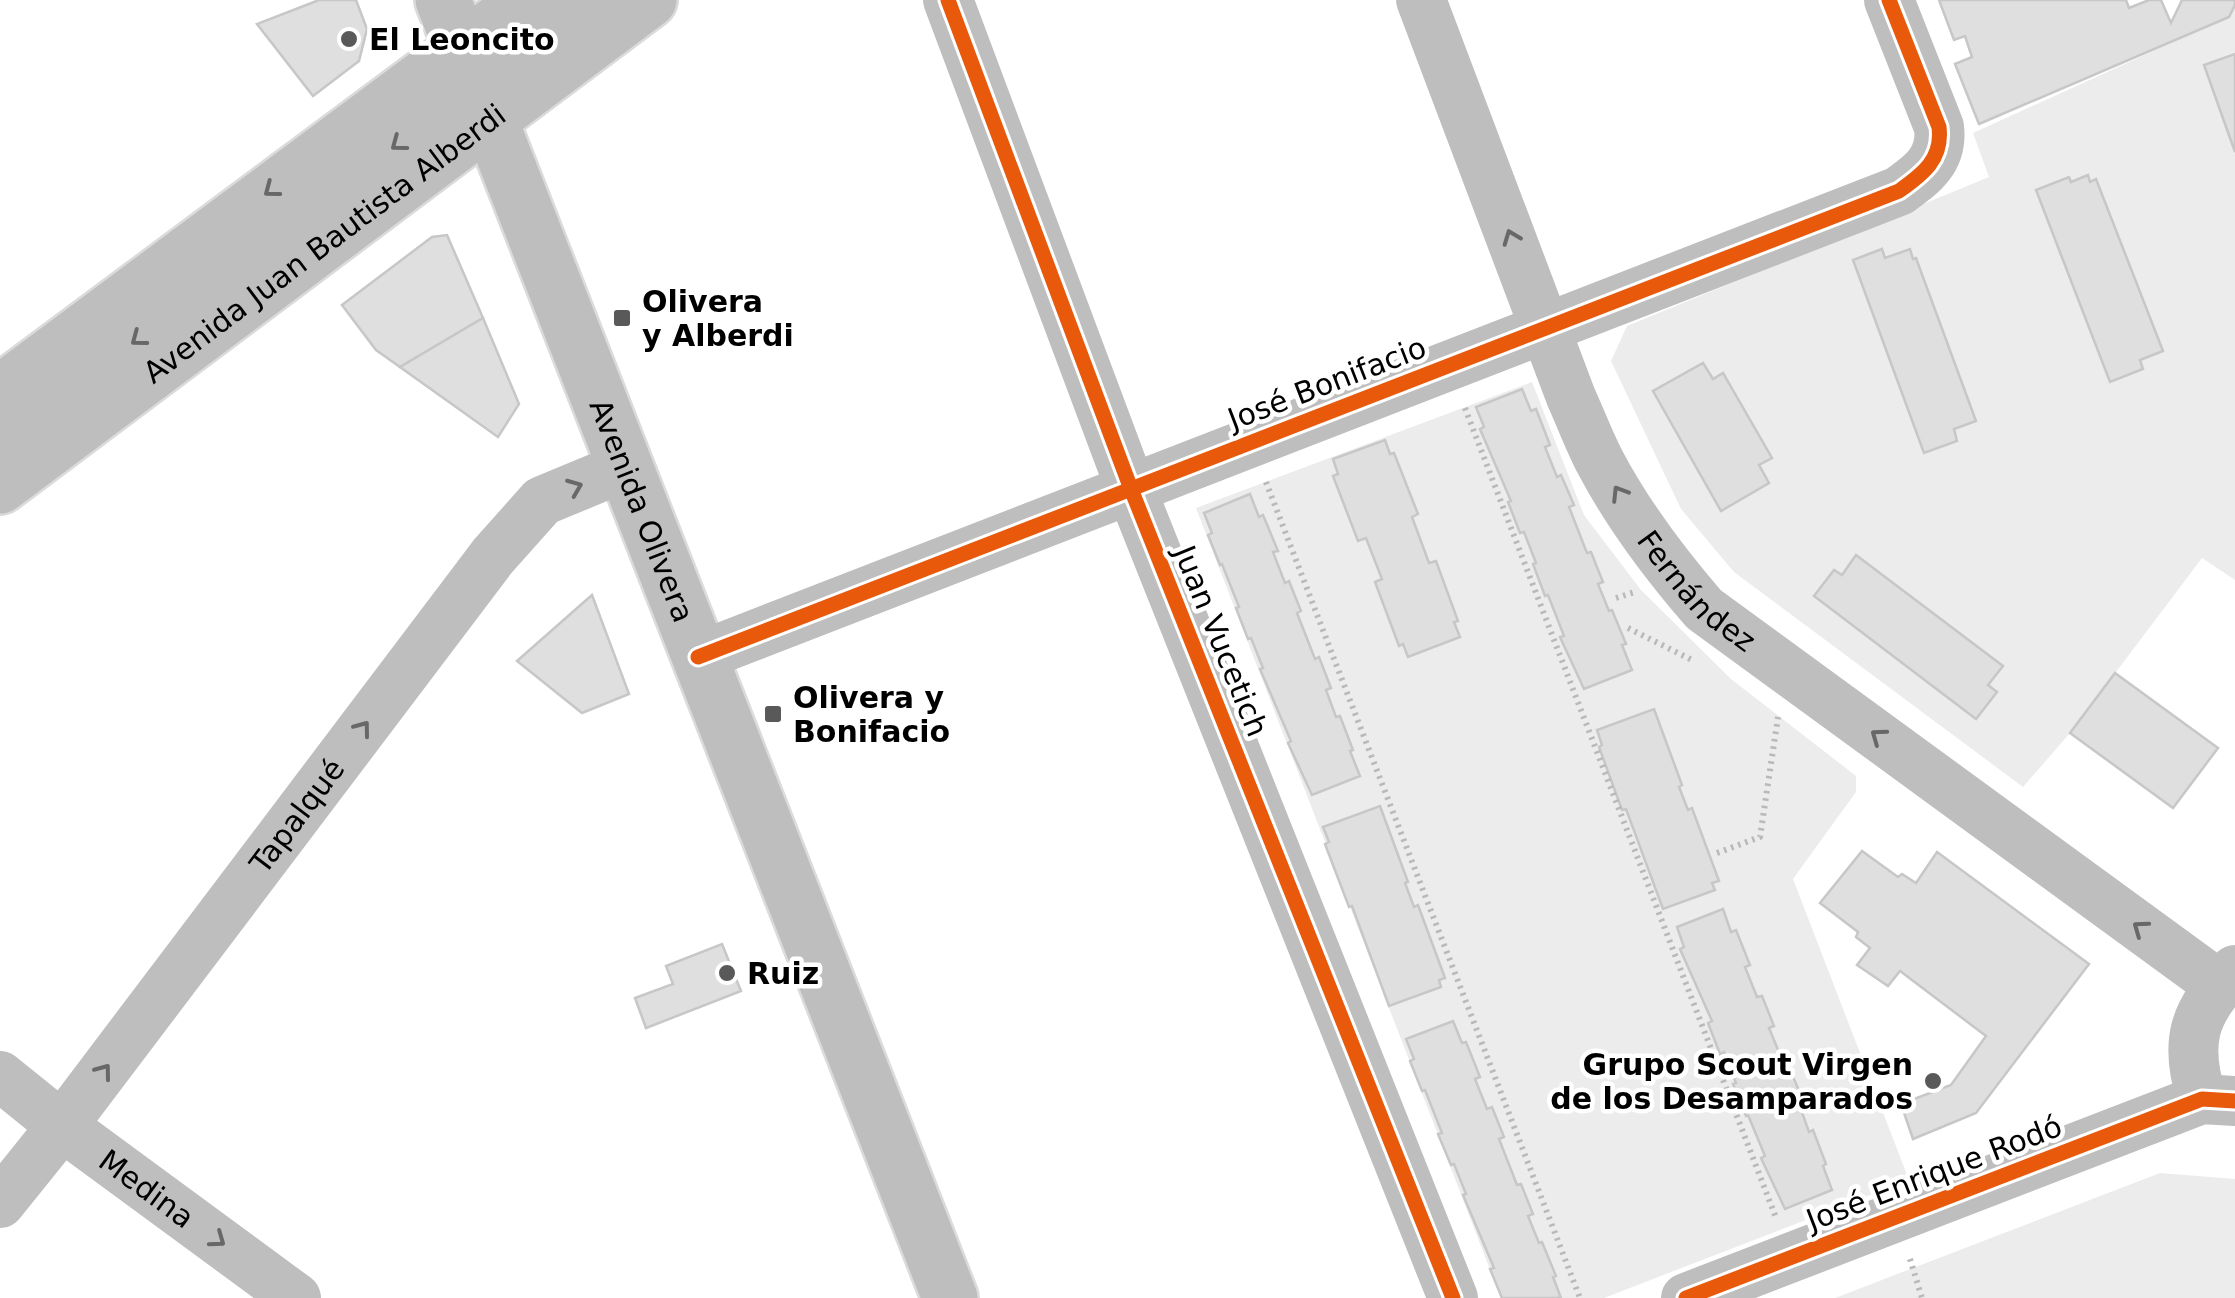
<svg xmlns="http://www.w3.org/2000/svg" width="2235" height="1298" font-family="'DejaVu Sans',sans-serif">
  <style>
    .green { fill: #ececec; fill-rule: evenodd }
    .building { fill: #dfdfdf; stroke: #c7c7c7; stroke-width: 2.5 }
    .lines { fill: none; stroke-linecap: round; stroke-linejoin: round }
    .major-casing { stroke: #dbdbdb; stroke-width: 60 }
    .path { stroke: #b9b9b9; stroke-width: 6; stroke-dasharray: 2.5 5; stroke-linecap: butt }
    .minor { stroke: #bebebe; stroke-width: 50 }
    .major { stroke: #bebebe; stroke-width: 55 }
    .cycleway-casing { stroke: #fff; stroke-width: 21 }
    .cycleway { stroke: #e8590c; stroke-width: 15 }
    .oneway { stroke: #686868 }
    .poi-dot { fill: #595959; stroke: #fff; stroke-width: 4 }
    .labels { text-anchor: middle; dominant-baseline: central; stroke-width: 9; stroke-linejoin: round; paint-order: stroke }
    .poi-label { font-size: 30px; font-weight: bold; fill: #000; stroke: #fff; text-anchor: start }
    .street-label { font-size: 30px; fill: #000; stroke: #fff }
  </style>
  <rect width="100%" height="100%" fill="#fff"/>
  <g class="green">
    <path d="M 2235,5 L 2235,54 L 2204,66 L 2235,152 L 2235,580 L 2202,558 L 2070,733 L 2023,787 L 1734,572 L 1681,509 L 1611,361 L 1627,326 L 1989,177 L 1973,133 L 2228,17 ZM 2087,175 L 2090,182 L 2096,180 L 2162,351 L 2140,360 L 2110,381 L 2036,191 L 2069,178 L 2071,182 ZM 1881,250 L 1885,258 L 1909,250 L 1913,259 L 1916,259 L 1976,421 L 1954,429 L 1957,441 L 1925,453 L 1854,260 ZM 1703,363 L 1713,379 L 1723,374 L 1772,457 L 1759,465 L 1769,483 L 1721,510 L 1653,392 ZM 1856,556 L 2002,666 L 1988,685 L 1996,693 L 1977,719 L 1815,596 L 1834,570 L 1842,575 Z"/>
    <path d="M 1532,382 L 1584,515 L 1641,590 L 1731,679 L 1856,776 L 1856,792 L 1793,879 L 1909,1180 L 1604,1298 L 1501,1298 L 1196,508 Z"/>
    <path d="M 2160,1173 L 2235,1179 L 2235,1298 L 1835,1298 Z"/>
  </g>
  <g class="building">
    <path d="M 319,0 L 356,0 L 367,29 L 359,61 L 313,96 L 257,24 Z"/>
    <path d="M 1939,0 L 2126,0 L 2129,8 L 2149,0 L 2161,0 L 2171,23 L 2182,0 L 2235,0 L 2235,5 L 2229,17 L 1979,124 L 1955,64 L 1972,57 L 1965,36 L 1954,40 Z"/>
    <path d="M 2235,54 L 2235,152 L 2204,65 Z"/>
    <path d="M 2088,175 L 2090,182 L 2096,179 L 2163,351 L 2140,360 L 2143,369 L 2110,382 L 2036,190 L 2069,177 L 2071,182 Z"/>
    <path d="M 447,235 L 483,318 L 400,367 L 376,350 L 342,305 L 432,237 Z"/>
    <path d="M 1882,249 L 1885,258 L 1910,249 L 1913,259 L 1916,258 L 1976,421 L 1954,429 L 1957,441 L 1924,453 L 1853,260 Z"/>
    <path d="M 483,318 L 519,404 L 498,437 L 400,367 Z"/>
    <path d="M 1703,363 L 1713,379 L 1723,373 L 1772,458 L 1759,465 L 1769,483 L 1721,511 L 1653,391 Z"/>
    <path d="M 1522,389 L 1531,411 L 1536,409 L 1550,445 L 1545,447 L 1557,477 L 1561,475 L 1574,505 L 1569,507 L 1587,553 L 1591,552 L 1603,582 L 1598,584 L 1609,611 L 1612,610 L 1626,644 L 1622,645 L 1632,670 L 1584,689 L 1560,637 L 1564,636 L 1548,595 L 1545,596 L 1533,564 L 1536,563 L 1524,532 L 1520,533 L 1508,502 L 1511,501 L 1480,429 L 1484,427 L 1476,407 Z"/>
    <path d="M 1385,440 L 1390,454 L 1394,453 L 1418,514 L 1412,517 L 1429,563 L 1436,561 L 1458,621 L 1454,622 L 1460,637 L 1408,657 L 1403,644 L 1399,646 L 1375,582 L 1382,579 L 1366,538 L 1358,541 L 1333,476 L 1338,474 L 1333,459 Z"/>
    <path d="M 1250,494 L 1259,517 L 1263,515 L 1278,551 L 1273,552 L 1285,583 L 1289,581 L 1301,611 L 1297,613 L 1315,659 L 1319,657 L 1331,688 L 1326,690 L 1336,717 L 1340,716 L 1353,750 L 1350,751 L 1360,776 L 1312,795 L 1288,743 L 1291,741 L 1260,669 L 1263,668 L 1251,638 L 1248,639 L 1236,608 L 1239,607 L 1222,564 L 1220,565 L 1208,535 L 1212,533 L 1204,513 Z"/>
    <path d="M 1856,555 L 2003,666 L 1988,685 L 1997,692 L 1976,719 L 1814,596 L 1834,570 L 1842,575 Z"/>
    <path d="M 592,595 L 629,694 L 582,713 L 517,661 Z"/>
    <path d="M 2115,673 L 2218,748 L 2173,808 L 2070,733 Z"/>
    <path d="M 1654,709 L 1682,785 L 1679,787 L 1688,810 L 1692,808 L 1719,881 L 1712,883 L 1715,890 L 1663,909 L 1626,809 L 1622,810 L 1599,747 L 1602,745 L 1597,730 Z"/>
    <path d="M 1380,806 L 1408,882 L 1405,883 L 1414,907 L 1418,905 L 1445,978 L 1439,980 L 1441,987 L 1389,1006 L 1352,906 L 1349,907 L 1325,844 L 1329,842 L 1323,827 Z"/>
    <path d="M 1862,851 L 1898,877 L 1902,874 L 1916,883 L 1937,852 L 2089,964 L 1976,1113 L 1913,1139 L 1901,1104 L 1951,1085 L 1986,1036 L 1900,971 L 1888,986 L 1857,965 L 1870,948 L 1856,937 L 1858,932 L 1820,903 Z"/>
    <path d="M 1723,909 L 1731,932 L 1736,930 L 1750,965 L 1745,967 L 1757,997 L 1762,996 L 1774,1026 L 1769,1028 L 1788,1074 L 1791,1072 L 1804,1102 L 1799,1104 L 1809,1132 L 1813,1130 L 1826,1164 L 1823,1166 L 1832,1190 L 1785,1209 L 1761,1158 L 1765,1156 L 1748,1115 L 1746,1116 L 1733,1084 L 1736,1083 L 1724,1052 L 1720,1054 L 1708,1023 L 1712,1021 L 1680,949 L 1684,947 L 1677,927 Z"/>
    <path d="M 722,944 L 741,991 L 646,1028 L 635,998 L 673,984 L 666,966 Z"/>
    <path d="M 1453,1021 L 1462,1043 L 1466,1042 L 1480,1077 L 1475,1079 L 1487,1109 L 1492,1107 L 1504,1137 L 1499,1139 L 1517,1185 L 1521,1184 L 1533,1214 L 1528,1216 L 1539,1243 L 1542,1242 L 1556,1276 L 1553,1277 L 1561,1298 L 1502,1298 L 1490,1269 L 1494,1268 L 1463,1195 L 1466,1194 L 1454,1164 L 1451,1165 L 1438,1134 L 1442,1133 L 1425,1090 L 1422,1091 L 1410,1061 L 1414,1059 L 1406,1039 Z"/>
  </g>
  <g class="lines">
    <defs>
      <g id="major">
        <path id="s4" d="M 443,0 L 950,1298"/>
        <path d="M 0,393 L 528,0"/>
        <path id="s5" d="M 0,486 L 649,0"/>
      </g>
    </defs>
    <use href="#major" class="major-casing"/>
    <g class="path">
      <path d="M 1465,408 L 1776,1218"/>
      <path d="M 1266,482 L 1580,1298"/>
      <path d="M 1616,598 L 1635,592"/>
      <path d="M 1628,628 L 1694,661"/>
      <path d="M 1717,853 L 1760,837 L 1778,717"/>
      <path d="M 1910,1259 L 1922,1298"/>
    </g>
    <g class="minor">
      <path d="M 948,0 L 1131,489 L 1453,1298"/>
      <path id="s1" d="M 1421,0 L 1571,397 C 1581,419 1589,441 1600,462 C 1628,515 1665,564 1704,609 L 2219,985"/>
      <path d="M 0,443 L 594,0"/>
      <path d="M 698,657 L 1899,191 C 1923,174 1943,159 1939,127 L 1889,0"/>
      <path id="s2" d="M 0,1076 L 62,1126 L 296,1298"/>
      <path d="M 2202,1099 C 2184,1043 2193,1011 2235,970"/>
      <path id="s3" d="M 0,1203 L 62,1126 L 493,556 L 542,501 L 624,467"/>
      <path d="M 1686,1298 L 2202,1099 L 2235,1101"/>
    </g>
    <use href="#major" class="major"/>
    <defs>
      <g id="cycleway">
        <path d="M 948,0 L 1131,489 L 1453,1298"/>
        <path d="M 698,657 L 1899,191 C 1923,174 1943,159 1939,127 L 1889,0"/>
        <path d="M 1686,1298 L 2202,1099 L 2235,1101"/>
      </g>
    </defs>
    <use href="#cycleway" class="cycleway-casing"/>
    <use href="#cycleway" class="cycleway"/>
  </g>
  <defs><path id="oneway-chevron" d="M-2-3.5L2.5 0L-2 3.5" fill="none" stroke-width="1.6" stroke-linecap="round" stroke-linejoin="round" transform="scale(2.5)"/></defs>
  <g class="oneway">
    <use href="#oneway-chevron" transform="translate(398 144) rotate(143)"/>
    <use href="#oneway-chevron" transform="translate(271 190) rotate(143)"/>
    <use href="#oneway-chevron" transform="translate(1511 237) rotate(-111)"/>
    <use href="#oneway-chevron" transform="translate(138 339) rotate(143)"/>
    <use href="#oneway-chevron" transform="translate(575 487) rotate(-22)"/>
    <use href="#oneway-chevron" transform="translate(1619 493) rotate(-122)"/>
    <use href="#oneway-chevron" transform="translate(363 728) rotate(-53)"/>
    <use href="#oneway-chevron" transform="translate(1878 736) rotate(-144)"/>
    <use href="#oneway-chevron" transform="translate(2140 928) rotate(-144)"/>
    <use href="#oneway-chevron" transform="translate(104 1071) rotate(-53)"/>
    <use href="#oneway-chevron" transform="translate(218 1240) rotate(36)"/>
  </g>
  <g class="poi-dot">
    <circle cx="349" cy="39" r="10"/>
    <rect x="612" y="308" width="20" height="20" rx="5"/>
    <rect x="763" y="704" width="20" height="20" rx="5"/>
    <circle cx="727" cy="973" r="10"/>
    <circle cx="1933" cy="1081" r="10"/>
  </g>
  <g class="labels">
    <g class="poi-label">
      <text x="369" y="39">El Leoncito</text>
      <text x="642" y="301">Olivera<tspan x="642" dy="34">y Alberdi</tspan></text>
      <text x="793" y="697">Olivera y<tspan x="793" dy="34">Bonifacio</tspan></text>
      <text x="747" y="973">Ruiz</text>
      <text x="1913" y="1064" text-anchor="end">Grupo Scout Virgen<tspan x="1913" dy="34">de los Desamparados</tspan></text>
    </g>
    <g class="street-label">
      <text stroke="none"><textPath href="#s5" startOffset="405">Avenida Juan Bautista Alberdi</textPath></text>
      <text transform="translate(1327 383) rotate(-21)">José Bonifacio</text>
      <text stroke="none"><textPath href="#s4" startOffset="548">Avenida Olivera</textPath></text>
      <text stroke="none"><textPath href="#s1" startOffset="658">Fernández</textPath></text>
      <text transform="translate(1221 641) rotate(68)">Juan Vucetich</text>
      <text stroke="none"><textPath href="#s3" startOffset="488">Tapalqué</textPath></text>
      <text transform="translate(1934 1173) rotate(-21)">José Enrique Rodó</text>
      <text stroke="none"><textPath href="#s2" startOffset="185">Medina</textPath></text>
    </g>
  </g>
</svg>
